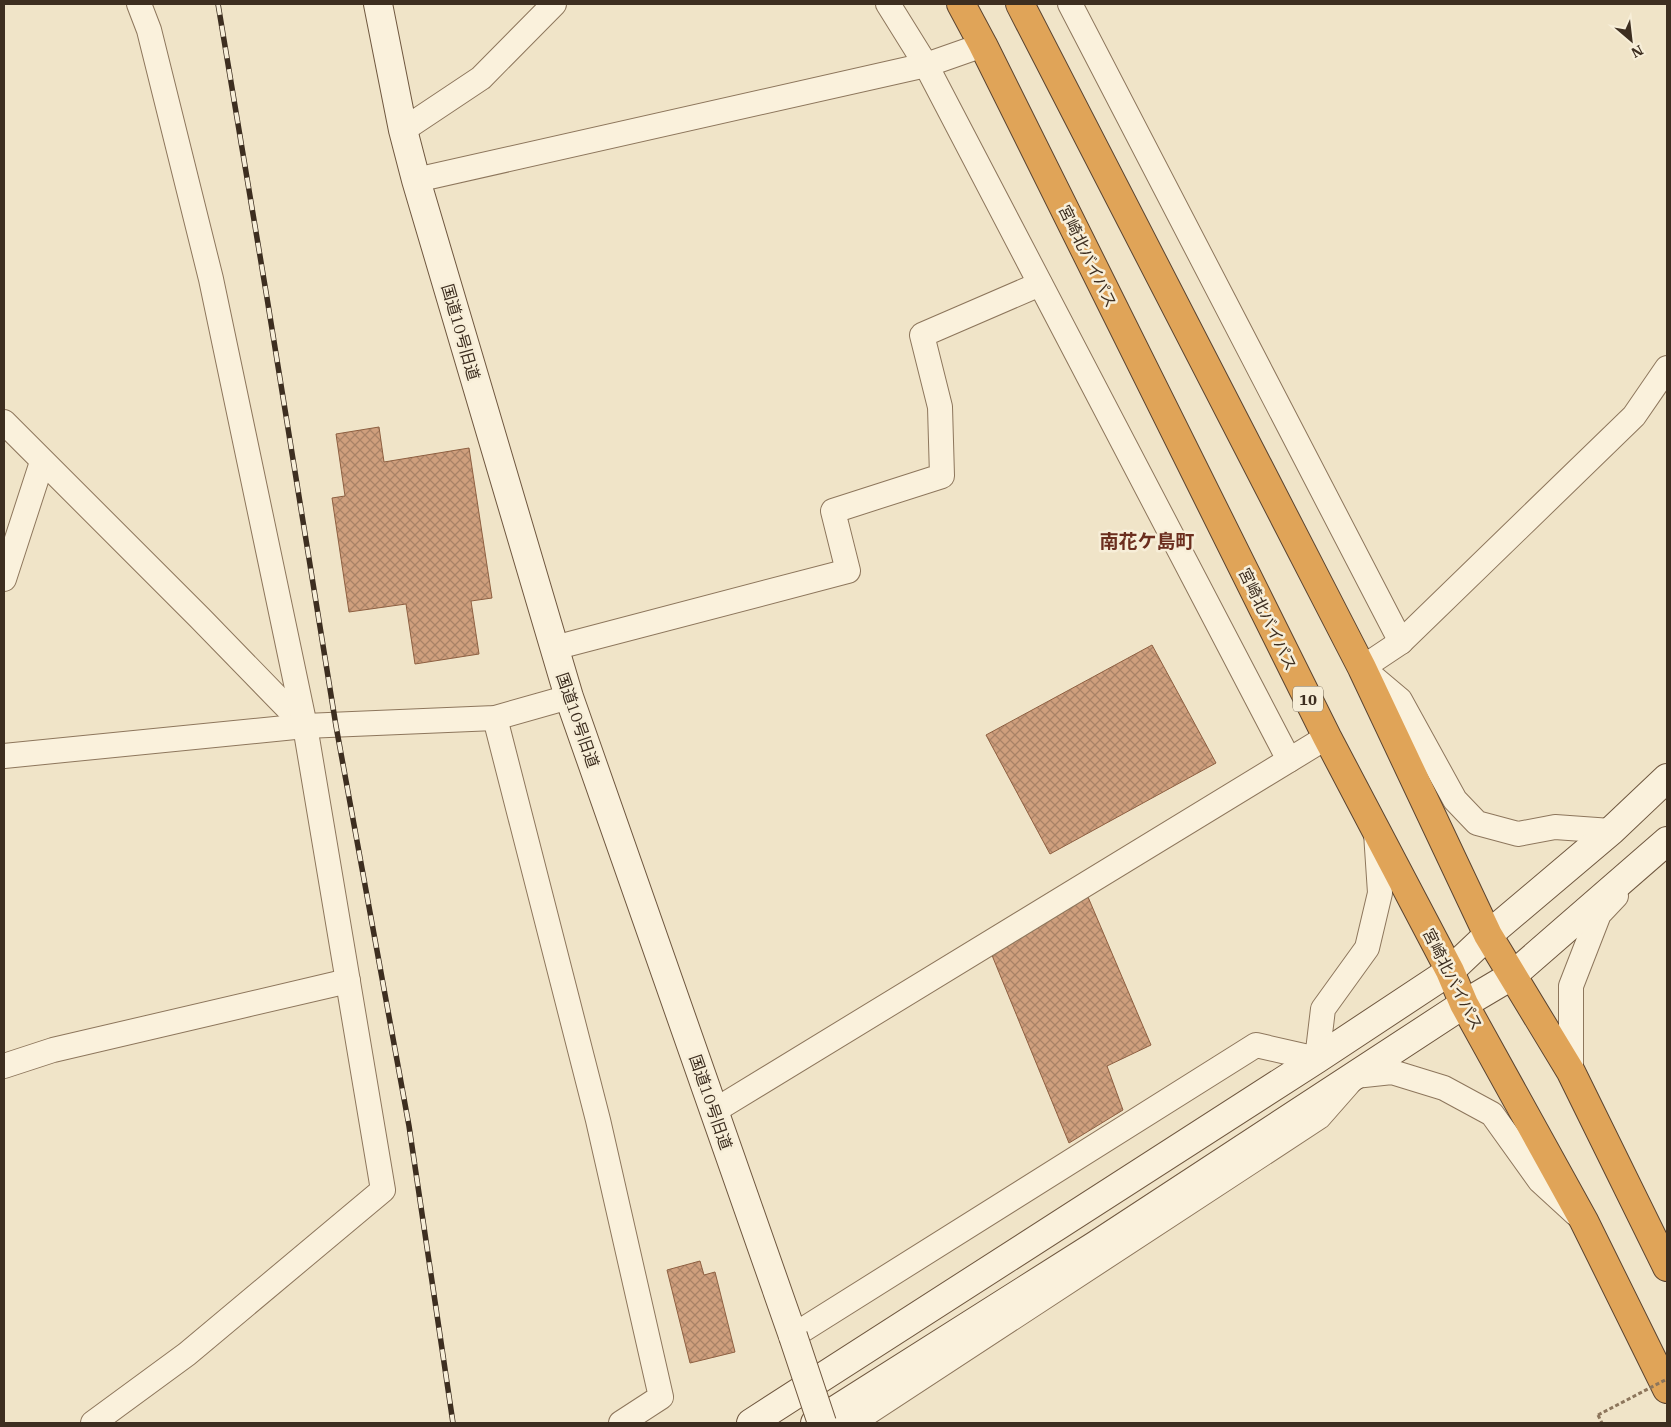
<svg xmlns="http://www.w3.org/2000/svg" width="1671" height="1427" font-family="'IBM Plex Serif','Noto Sans JP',serif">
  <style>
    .building { fill: url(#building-cross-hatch); stroke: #8d5f41 }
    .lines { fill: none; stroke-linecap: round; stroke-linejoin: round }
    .street-casing { stroke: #8d765c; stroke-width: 26 }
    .secondary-casing { stroke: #6f573f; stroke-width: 30 }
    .highway-casing { stroke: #5b4430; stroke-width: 30 }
    .path { stroke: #8d765c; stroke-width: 3; stroke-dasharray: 4 2.5; stroke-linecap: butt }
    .street { stroke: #faf1dc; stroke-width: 24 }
    .secondary { stroke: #faf1dc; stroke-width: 28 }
    .highway { stroke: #e0a458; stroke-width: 28 }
    .rail-casing { stroke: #3d2e20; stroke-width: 5.5 }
    .rail { stroke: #f7eed8; stroke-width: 4; stroke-dasharray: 11; stroke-linecap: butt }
    .secondary-bridge-casing { stroke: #6f573f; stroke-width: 30; stroke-linecap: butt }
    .path-bridge { stroke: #8d765c; stroke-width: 3; stroke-dasharray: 4 2.5; stroke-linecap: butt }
    .secondary-bridge { stroke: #faf1dc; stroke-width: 28 }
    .labels { text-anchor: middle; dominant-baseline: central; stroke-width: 5; stroke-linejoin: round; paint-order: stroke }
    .shield { fill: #f7eed8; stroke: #756857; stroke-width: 1 }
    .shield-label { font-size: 15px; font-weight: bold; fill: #3d2e20 }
    .street-label { font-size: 16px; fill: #3d2e20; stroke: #f7eed8 }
    .quarter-label { font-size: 19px; font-weight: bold; fill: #6b2e1e; stroke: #f7eed8 }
  </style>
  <defs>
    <pattern id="building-cross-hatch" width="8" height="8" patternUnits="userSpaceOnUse" patternTransform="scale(1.25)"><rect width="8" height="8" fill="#cf9f7d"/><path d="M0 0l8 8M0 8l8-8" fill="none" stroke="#a98266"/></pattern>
  </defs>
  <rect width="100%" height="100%" fill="#f0e4c8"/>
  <g class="building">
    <path d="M 379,427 L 384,462 L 469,448 L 492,598 L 471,601 L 479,654 L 415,664 L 406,604 L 349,612 L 332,498 L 345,496 L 336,434 Z"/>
    <path d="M 1152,645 L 1216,763 L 1050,854 L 986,735 Z"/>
    <path d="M 1088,897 L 1151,1045 L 1107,1066 L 1123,1110 L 1069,1143 L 989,948 Z"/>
    <path d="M 700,1261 L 704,1275 L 715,1272 L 735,1352 L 690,1363 L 667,1270 Z"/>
  </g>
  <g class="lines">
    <defs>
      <g id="street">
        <path d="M 888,4 L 926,65 L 1289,760"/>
        <path d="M 1070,4 L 1401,642"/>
        <path d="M 403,130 L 481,78 L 554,4"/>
        <path d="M 416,180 L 926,65 L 983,45"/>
        <path d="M 4,422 L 200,618 L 305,726"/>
        <path d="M 4,579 L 42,462"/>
        <path d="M 554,648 L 848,571 L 833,511 L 942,476 L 940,407 L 922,335 L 1040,284"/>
        <path d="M 495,718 L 598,1120 L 661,1397 L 621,1423"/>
        <path d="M 4,756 L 305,726 L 495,718 L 569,697"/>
        <path d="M 1611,831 L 1555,827 L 1518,834 L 1477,823 L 1455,800 L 1400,700 L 1362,668 L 1401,642 L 1634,416 L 1667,368"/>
        <path d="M 4,1066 L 53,1050 L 348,981"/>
        <path d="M 1571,1072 L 1571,986 L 1599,914 L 1616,896"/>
        <path d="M 714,1111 L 1327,737"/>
        <path d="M 793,1336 L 1256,1045 L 1317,1059 L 1323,1009 L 1367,948 L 1380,893 L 1376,833"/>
        <path d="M 93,1423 L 187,1354 L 383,1190 L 305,726 L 211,279 L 149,30 L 139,4"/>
        <path d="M 852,1423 L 1319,1117 L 1355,1076 L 1392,1072 L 1444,1088 L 1492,1114 L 1540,1181 L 1576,1214"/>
      </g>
      <g id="secondary">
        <path d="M 378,4 L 403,130 L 416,180 L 569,697 L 793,1336"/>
        <path d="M 751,1423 L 1317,1059 L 1450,971 L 1488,935 L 1611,831 L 1667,778"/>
        <path d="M 815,1423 L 1096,1245 L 1464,1004 L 1513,975 L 1667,841"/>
      </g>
      <g id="highway">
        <path d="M 961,4 L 983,45 L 1327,737 L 1450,971 L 1464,1004 L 1584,1221 L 1667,1389"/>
        <path d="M 1020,4 L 1362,668 L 1488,935 L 1571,1072 L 1667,1267"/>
      </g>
    </defs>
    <use href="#street" class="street-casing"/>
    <use href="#secondary" class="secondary-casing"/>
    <use href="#highway" class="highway-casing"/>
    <path class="path" d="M 1598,1415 L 1602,1423"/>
    <use href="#street" class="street"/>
    <use href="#secondary" class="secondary"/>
    <use href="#highway" class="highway"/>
    <defs>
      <path id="rail" d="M 218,4 L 267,298 L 336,726 L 409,1126 L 453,1423"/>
    </defs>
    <use href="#rail" class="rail-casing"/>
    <use href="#rail" class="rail"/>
    <defs>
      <path id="secondary-bridge" d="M 793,1336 L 822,1423"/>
    </defs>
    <use href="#secondary-bridge" class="secondary-bridge-casing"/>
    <path class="path-bridge" d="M 1598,1415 L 1667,1379"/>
    <use href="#secondary-bridge" class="secondary-bridge"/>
  </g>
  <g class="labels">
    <rect class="shield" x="1293" y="686.5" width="30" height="25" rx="4"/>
    <g class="shield-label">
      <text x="1308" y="699">10</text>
    </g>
    <g class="street-label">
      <text transform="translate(1088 256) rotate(64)">宮崎北バイパス</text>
      <text transform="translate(461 332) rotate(74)">国道10号旧道</text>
      <text transform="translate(1268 619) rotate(64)">宮崎北バイパス</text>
      <text transform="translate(578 720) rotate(71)">国道10号旧道</text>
      <text transform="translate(1453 979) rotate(63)">宮崎北バイパス</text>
      <text transform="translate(711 1102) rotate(71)">国道10号旧道</text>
    </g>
    <g class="quarter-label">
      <text x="1147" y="541">南花ケ島町</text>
    </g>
  </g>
  <rect width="1671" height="1427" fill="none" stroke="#3d2e20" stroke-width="10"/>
  <g transform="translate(1631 40) rotate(152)" stroke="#f7eed8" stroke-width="4" paint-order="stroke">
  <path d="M0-4L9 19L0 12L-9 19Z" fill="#3d2e20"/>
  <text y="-8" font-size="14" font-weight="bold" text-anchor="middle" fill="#3d2e20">N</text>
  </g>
</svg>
